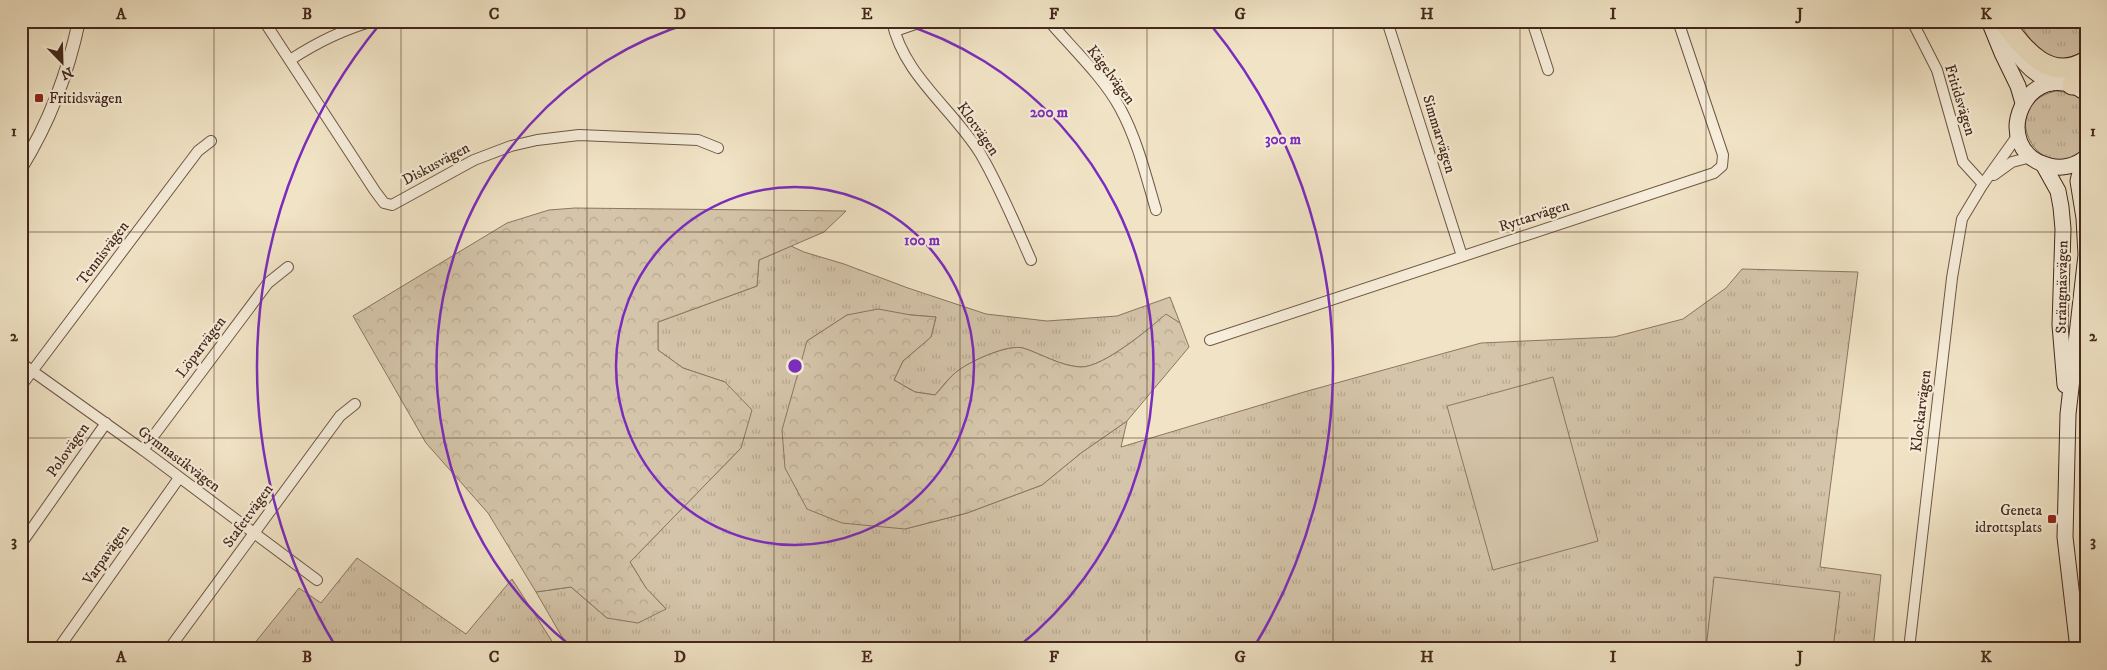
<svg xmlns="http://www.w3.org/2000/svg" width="2107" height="670" font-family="'IM FELL DW Pica',serif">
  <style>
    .grass { fill: url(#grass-tufts); stroke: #8c7662 }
    .forest { fill: url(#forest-crowns); stroke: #8c7662 }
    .pitch { fill: #d4c4a9; stroke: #8c7662 }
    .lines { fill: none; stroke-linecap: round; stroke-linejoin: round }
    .minor-casing { stroke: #6f5646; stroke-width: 12 }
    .tertiary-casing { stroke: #6f5646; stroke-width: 14 }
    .secondary-casing { stroke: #44271b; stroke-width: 17 }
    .motorway-casing { stroke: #44271b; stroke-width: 21 }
    .minor { stroke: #f6edda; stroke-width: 10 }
    .tertiary { stroke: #f6edda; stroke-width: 12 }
    .secondary { stroke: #f6edda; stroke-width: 15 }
    .motorway { stroke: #f1e4c6; stroke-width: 19 }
    .grid { fill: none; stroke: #44271b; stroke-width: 1; stroke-opacity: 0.55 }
    .ring { fill: none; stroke: #7b2cbf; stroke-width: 2.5 }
    .poi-dot { fill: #8f2418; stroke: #f6edda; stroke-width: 2 }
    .labels { text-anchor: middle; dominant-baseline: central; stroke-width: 4.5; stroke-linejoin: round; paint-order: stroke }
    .street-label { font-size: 15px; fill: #44271b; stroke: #f6edda }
    .poi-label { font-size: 15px; fill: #44271b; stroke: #f6edda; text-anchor: start }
    .centre { fill: #7b2cbf; stroke: #f6edda; stroke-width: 2.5 }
    .ring-label { font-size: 15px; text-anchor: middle; font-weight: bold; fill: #7b2cbf; stroke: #f6edda; stroke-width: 4.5; stroke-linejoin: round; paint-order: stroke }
    .neatline { fill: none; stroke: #44271b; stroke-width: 2 }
    .grid-label { font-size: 16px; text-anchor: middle; font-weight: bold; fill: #44271b }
  </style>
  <defs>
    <pattern id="grass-tufts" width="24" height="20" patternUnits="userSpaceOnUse" patternTransform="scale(1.25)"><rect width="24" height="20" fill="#d4c4a9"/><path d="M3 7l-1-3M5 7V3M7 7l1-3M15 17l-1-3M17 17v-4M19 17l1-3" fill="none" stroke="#b7a891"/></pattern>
    <pattern id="forest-crowns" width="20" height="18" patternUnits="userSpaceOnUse" patternTransform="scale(1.25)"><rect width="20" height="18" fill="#d4c4a9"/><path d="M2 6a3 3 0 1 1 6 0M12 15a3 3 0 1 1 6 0" fill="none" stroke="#b7a891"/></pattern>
  </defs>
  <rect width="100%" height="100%" fill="#f1e4c6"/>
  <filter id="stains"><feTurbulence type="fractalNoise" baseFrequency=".004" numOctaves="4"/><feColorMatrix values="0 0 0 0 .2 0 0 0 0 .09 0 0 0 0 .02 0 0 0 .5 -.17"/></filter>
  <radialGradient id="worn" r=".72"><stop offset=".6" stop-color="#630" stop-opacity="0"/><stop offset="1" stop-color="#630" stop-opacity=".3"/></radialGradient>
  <g class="grass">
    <path d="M 2019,21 L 2086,21 L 2086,50 C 2078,54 2069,60 2059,59 C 2040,57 2027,36 2019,21 Z"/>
    <path d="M 2056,91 L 2071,93 L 2086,103 L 2086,149 C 2040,191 1993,105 2056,91 Z"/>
    <path d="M 791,246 L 804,252 L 844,264 L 908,288 L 986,314 L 1047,321 L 1117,316 L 1170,297 L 1180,323 L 1166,315 C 1148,329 1104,367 1081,367 C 1060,366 1042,354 1023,348 C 1008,344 971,361 959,370 C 950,376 942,387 935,395 L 915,392 L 894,380 L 903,361 L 931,337 L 936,317 L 911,315 L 847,315 L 807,341 L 905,529 L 967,513 L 1042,485 L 1081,453 L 1127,421 L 1121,447 L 1304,392 L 1481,343 L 1614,337 L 1683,319 L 1726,288 L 1742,269 L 1858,272 L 1820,567 L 1881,575 L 1873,649 L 569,649 L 536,592 L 571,587 L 607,618 L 666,609 L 646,588 L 630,562 L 741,448 L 725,382 L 683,368 L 658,350 L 658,322 L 757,286 L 759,260 Z"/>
    <path d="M 357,558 L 466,634 L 512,579 L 557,649 L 250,649 L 299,588 L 321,603 Z"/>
  </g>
  <g class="forest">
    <path d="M 575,208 L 846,211 L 824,232 L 759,260 L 757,286 L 658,322 L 658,350 L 683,368 L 725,382 L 752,410 L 741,448 L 630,562 L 646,588 L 666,609 L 638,623 L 607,618 L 571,587 L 536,592 L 488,513 L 426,443 L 353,316 L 507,223 L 549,210 Z"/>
    <path d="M 878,309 L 911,315 L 936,317 L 931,337 L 903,361 L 894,380 L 915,392 L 935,395 C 943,387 950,376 959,370 C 971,361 1008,344 1023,348 C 1042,354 1060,366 1081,367 C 1104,367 1149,329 1166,314 L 1180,323 L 1189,347 L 1127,421 L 1081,453 L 1042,485 L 967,513 L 905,529 L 842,523 L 807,509 L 785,468 L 782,430 L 807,341 L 847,315 Z"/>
  </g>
  <g class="pitch">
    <path d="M 1553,377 L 1598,541 L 1493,570 L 1447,406 Z"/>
    <path d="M 1714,577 L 1840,592 L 1833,649 L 1706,649 Z"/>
  </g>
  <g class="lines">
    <defs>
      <g id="minor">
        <path d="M 264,21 L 375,191 L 384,203 L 392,205 L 474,160 L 511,146 L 537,140 L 579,135 L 698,140 L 718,148"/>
        <path d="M 721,21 L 755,23"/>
        <path d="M 892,21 C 903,75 952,108 980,153 C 1000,187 1015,224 1031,260"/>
        <path d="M 1049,21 C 1072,48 1103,77 1120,108 C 1137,139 1146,176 1156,210"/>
        <path d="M 1387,21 L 1462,256"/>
        <path d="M 1532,21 L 1548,70"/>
        <path d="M 1912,21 L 1937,70 L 1963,162 L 1983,184"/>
        <path d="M 895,31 L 924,21"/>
        <path d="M 290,60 C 316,43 344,29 374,21"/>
        <path d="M 1994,175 L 2012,162 L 2031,157"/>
        <path d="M 1210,340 L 1714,173 L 1722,166 L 1723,155 L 1678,21"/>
        <path d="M 21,363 L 143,450 L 317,580"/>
        <path d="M 21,386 L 198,151 L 211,141"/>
        <path d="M 143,450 L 268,283 L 288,267"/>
        <path d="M 21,544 L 106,423"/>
        <path d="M 58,649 L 179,478"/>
        <path d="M 169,649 L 340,416 L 355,404"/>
        <path d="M 1909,649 L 1952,278 L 1962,219 L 1983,184 L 2018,135"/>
      </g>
      <path id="tertiary" d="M 21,168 C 49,123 68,73 79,21"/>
      <g id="secondary">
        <path d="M 1989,21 L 2002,53 L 2018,86 L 2023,103"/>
        <path d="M 2009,35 C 2016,58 2030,71 2051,83"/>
        <path d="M 2086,93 C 2027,50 1985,151 2050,166 C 2062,169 2076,166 2086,157"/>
        <path d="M 2043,164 L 2058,191 L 2061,207 L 2063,229 L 2060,325 L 2065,385"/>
        <path d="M 2078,649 L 2065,537 L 2068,414 L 2086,255 L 2084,218 L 2078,181 L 2083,160"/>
      </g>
      <g id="motorway">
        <path d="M 2005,24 C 2025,50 2050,83 2086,61"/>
        <path d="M 2072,85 L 2086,79"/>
      </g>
    </defs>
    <use href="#minor" class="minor-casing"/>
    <use href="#tertiary" class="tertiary-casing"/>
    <use href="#secondary" class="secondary-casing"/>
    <use href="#motorway" class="motorway-casing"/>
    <use href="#minor" class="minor"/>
    <use href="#tertiary" class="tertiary"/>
    <use href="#secondary" class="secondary"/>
    <use href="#motorway" class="motorway"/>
  </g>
  <path class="grid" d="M 214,21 L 214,649M 401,21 L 401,649M 587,21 L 587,649M 774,21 L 774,649M 960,21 L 960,649M 1147,21 L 1147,649M 1333,21 L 1333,649M 1520,21 L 1520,649M 1706,21 L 1706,649M 1893,21 L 1893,649M 21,232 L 2086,232M 21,438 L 2086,438"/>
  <g class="ring">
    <circle cx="795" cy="366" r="179"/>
    <path d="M572 647A359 359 0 0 1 693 22M897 22A359 359 0 0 1 1018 647"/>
    <path d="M336 647A538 538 0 0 1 380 24M1210 24A538 538 0 0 1 1254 647"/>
  </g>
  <g class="poi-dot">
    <rect x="34" y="93" width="10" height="10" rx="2.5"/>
    <rect x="2047" y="514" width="10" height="10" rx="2.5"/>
  </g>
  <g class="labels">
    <g class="street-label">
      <text transform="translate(1111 75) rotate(53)">Kägelvägen</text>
      <text transform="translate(1960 100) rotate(73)">Fritidsvägen</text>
      <text transform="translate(978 129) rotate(55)">Klotvägen</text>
      <text transform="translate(1439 134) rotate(73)">Simmarvägen</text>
      <text transform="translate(436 164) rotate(-28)">Diskusvägen</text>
      <text transform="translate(1534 216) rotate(-18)">Ryttarvägen</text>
      <text transform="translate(103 253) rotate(-53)">Tennisvägen</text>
      <text transform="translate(2062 287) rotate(-89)">Strängnäsvägen</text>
      <text transform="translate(201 347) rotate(-53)">Löparvägen</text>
      <text transform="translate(1921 411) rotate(-83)">Klockarvägen</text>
      <text transform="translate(68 450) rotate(-55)">Polovägen</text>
      <text transform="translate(179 459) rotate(37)">Gymnastikvägen</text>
      <text transform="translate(248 516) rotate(-54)">Stafettvägen</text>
      <text transform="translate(106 555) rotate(-55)">Varpavägen</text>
    </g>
    <g class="poi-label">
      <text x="49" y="98">Fritidsvägen</text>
      <text x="2042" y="510" text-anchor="end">Geneta<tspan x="2042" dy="17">idrottsplats</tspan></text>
    </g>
  </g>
  <circle cx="795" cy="366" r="8" class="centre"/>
  <g class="ring-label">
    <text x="1049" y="117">200 m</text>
    <text x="1283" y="144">300 m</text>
    <text x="922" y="245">100 m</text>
  </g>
  <rect width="2107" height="670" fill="none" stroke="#f1e4c6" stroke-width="55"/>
  <g transform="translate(62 62) rotate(157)" stroke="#f6edda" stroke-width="4" paint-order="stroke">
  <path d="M0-4L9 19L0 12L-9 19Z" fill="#44271b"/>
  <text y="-8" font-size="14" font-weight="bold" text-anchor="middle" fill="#44271b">N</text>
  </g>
  <rect x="28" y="28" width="2052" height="614" class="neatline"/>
  <g class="grid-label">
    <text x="121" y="19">A</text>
    <text x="307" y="19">B</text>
    <text x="494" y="19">C</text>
    <text x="680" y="19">D</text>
    <text x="867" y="19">E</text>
    <text x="1054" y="19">F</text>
    <text x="1240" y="19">G</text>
    <text x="1427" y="19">H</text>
    <text x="1613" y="19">I</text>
    <text x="1800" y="19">J</text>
    <text x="1986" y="19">K</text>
    <text x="14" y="136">1</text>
    <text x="2093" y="136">1</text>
    <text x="14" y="341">2</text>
    <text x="2093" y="341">2</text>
    <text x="14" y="546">3</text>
    <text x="2093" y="546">3</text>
    <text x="121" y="662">A</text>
    <text x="307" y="662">B</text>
    <text x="494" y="662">C</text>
    <text x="680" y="662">D</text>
    <text x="867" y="662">E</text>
    <text x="1054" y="662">F</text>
    <text x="1240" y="662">G</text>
    <text x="1427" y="662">H</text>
    <text x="1613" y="662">I</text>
    <text x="1800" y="662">J</text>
    <text x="1986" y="662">K</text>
  </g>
  <rect width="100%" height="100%" filter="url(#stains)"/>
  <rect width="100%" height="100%" fill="url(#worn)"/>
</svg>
